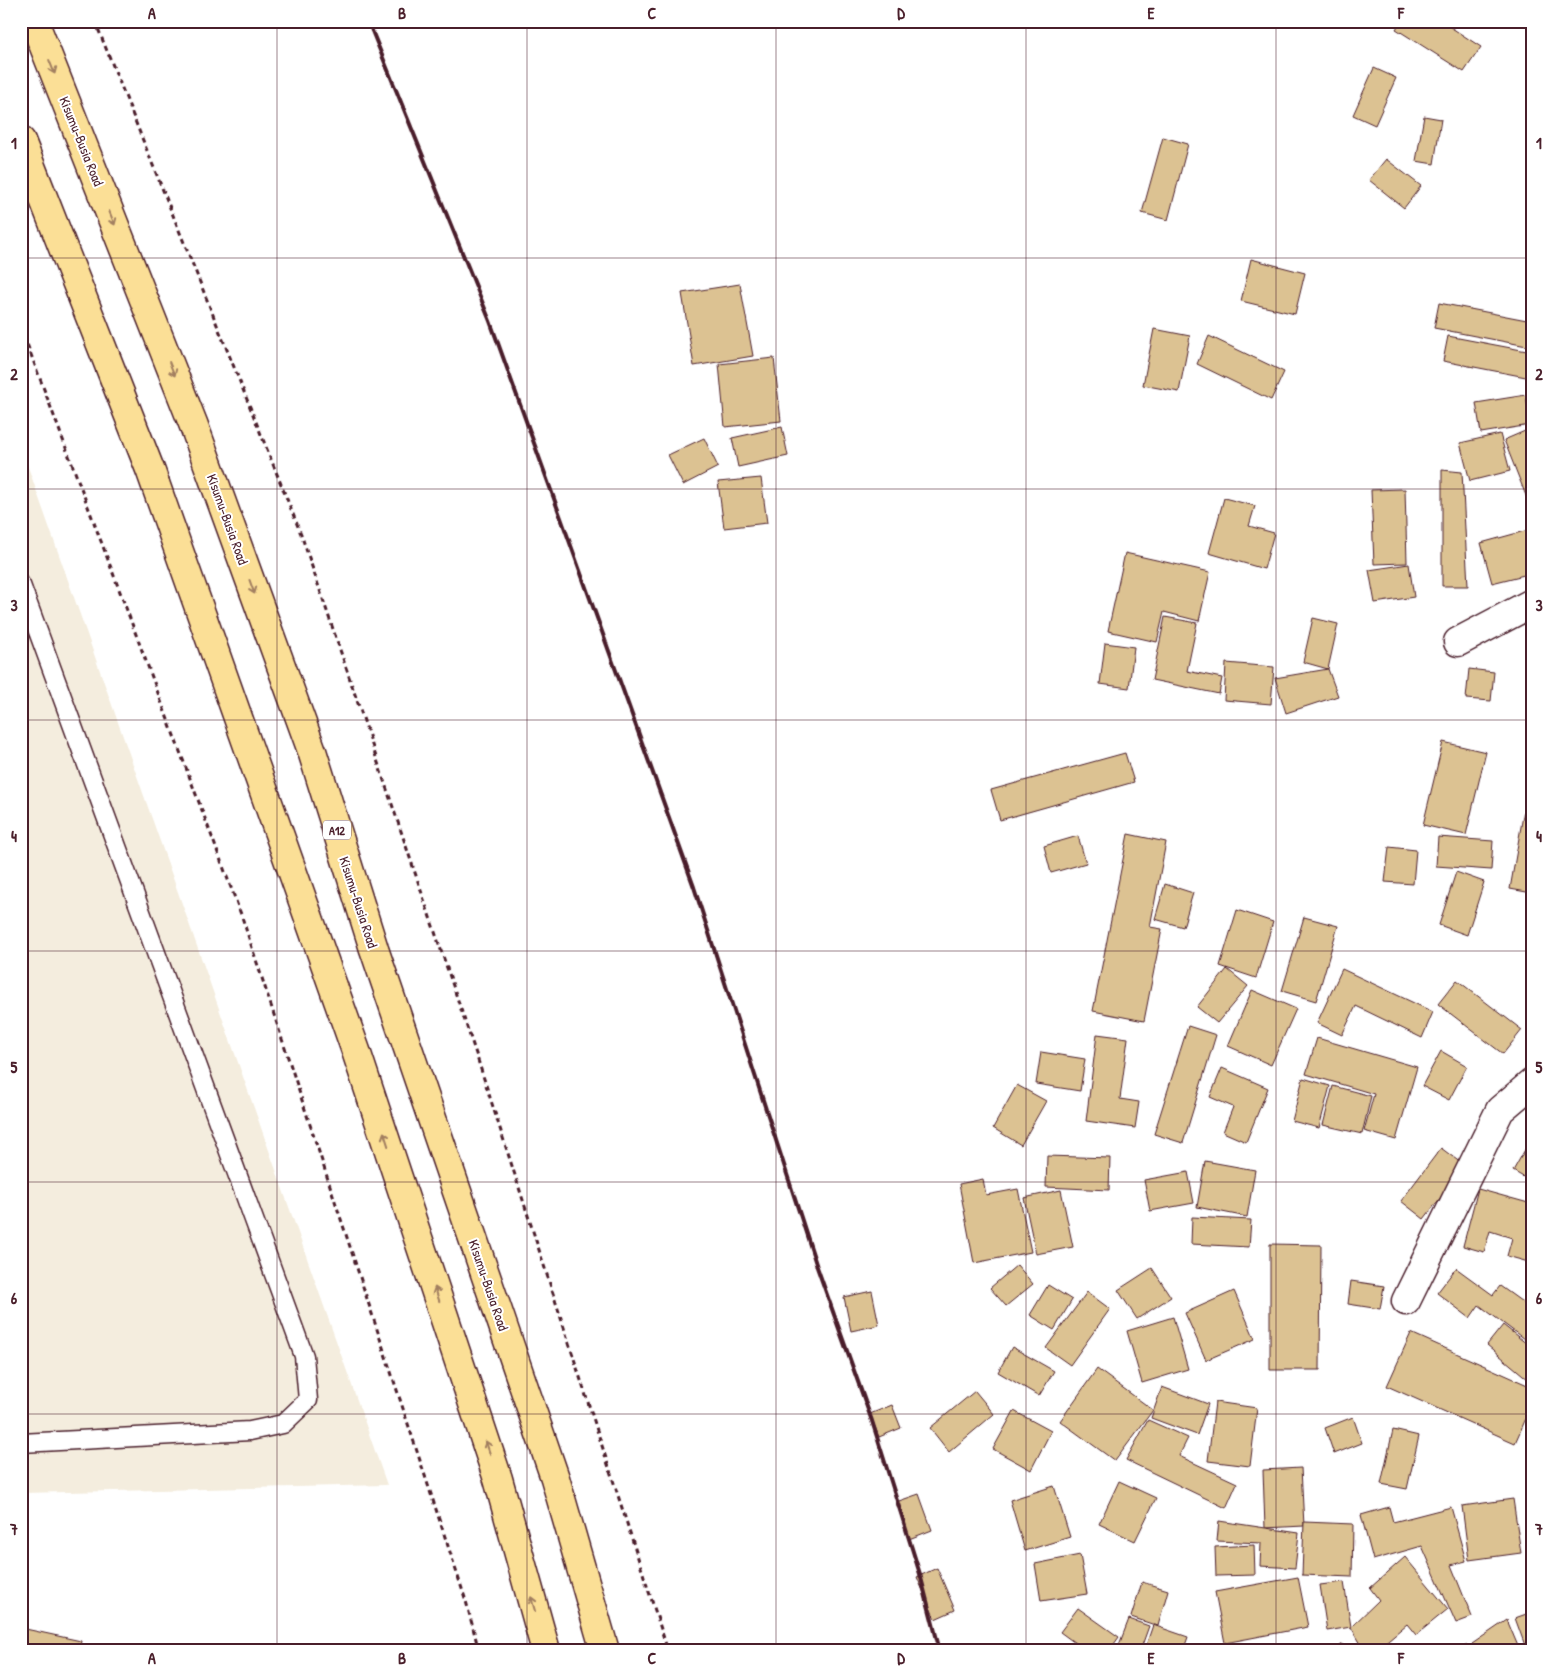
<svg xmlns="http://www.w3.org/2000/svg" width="1553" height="1672" font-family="'Patrick Hand',sans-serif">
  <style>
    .built { fill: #f4edde }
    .building { fill: #dcc292; stroke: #4a1f2b }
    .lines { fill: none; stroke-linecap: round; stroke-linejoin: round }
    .service-casing { stroke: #4a1f2b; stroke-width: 21 }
    .minor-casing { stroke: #4a1f2b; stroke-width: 31 }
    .trunk-casing { stroke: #4a1f2b; stroke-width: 31 }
    .path { stroke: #4a1f2b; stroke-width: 3; stroke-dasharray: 5 4; stroke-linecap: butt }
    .service { stroke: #fff; stroke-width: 18 }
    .minor { stroke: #fff; stroke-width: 28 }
    .trunk { stroke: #fbdf96; stroke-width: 28 }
    .rail { stroke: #4a1f2b; stroke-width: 4 }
    .oneway { stroke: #a27f60 }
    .grid { fill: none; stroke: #4a1f2b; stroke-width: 1; stroke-opacity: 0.55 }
    .labels { text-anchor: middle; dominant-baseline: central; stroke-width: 4; stroke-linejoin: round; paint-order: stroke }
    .shield { fill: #fff; stroke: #80626b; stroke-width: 1 }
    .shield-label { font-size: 12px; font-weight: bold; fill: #4a1f2b }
    .street-label { font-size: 14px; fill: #4a1f2b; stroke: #fff }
    .neatline { fill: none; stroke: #4a1f2b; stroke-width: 2 }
    .grid-label { font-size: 16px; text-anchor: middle; font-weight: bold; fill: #4a1f2b }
  </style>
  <rect width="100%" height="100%" fill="#fff"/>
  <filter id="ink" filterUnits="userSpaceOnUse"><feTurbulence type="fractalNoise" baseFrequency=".02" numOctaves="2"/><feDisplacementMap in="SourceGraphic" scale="10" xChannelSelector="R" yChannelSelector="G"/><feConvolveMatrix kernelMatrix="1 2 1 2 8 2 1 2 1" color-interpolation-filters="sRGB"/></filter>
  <g filter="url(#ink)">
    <path class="built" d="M 21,447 L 387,1485 L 21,1493 Z"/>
    <g class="building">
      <path d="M 1401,21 L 1441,21 L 1481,47 L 1464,72 L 1396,29 Z"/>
      <path d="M 1374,68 L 1396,78 L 1375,125 L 1353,115 Z"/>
      <path d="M 1424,116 L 1441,119 L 1434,164 L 1416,161 Z"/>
      <path d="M 1163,137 L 1188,144 L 1168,220 L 1142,213 Z"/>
      <path d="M 1386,159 L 1421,186 L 1404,208 L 1369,180 Z"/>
      <path d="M 1251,259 L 1305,273 L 1295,314 L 1241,301 Z"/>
      <path d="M 740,284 L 753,356 L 694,366 L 682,293 Z"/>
      <path d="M 1439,303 L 1532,321 L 1532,347 L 1434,328 Z"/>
      <path d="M 1154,329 L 1190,336 L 1179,392 L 1143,385 Z"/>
      <path d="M 1209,336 L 1284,372 L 1271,400 L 1197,364 Z"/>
      <path d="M 1448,336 L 1532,352 L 1531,378 L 1443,361 Z"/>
      <path d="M 774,358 L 781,421 L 725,427 L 719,364 Z"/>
      <path d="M 1526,395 L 1530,425 L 1481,433 L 1476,403 Z"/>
      <path d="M 782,427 L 788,456 L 738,467 L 732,438 Z"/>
      <path d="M 1525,431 L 1532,449 L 1532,511 L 1504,440 Z"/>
      <path d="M 1500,434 L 1510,471 L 1470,481 L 1460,443 Z"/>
      <path d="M 704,438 L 718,467 L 683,485 L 668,455 Z"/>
      <path d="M 1442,470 L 1462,472 L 1468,586 L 1442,586 Z"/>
      <path d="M 761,478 L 767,523 L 724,528 L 718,482 Z"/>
      <path d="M 1405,489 L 1407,563 L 1374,564 L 1371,490 Z"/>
      <path d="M 1224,498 L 1255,506 L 1249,526 L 1274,533 L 1264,569 L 1209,553 Z"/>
      <path d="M 1532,529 L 1532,573 L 1492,583 L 1481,543 Z"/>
      <path d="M 1125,553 L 1210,572 L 1199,621 L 1164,612 L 1157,642 L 1108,631 Z"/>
      <path d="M 1409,564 L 1414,597 L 1375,603 L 1369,570 Z"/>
      <path d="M 1165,617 L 1197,623 L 1187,671 L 1222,678 L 1219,694 L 1152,680 Z"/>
      <path d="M 1313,618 L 1338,624 L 1328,669 L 1303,662 Z"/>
      <path d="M 1105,643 L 1134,647 L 1129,688 L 1100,684 Z"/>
      <path d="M 1226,663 L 1274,667 L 1271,704 L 1224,700 Z"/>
      <path d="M 1328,669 L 1338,696 L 1286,713 L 1275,678 Z"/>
      <path d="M 1469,669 L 1494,672 L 1491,701 L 1466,699 Z"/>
      <path d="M 1443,742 L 1486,752 L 1466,835 L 1423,825 Z"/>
      <path d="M 1125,753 L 1134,782 L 1000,820 L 991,790 Z"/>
      <path d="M 1531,770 L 1532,771 L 1532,893 L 1510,889 Z"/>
      <path d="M 1128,834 L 1166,842 L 1150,927 L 1162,929 L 1144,1021 L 1093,1011 Z"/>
      <path d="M 1078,836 L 1086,863 L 1051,873 L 1044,846 Z"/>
      <path d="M 1438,837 L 1493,841 L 1491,870 L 1436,866 Z"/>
      <path d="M 1389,847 L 1416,850 L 1413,884 L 1385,882 Z"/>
      <path d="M 1456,872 L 1484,882 L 1467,935 L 1439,925 Z"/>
      <path d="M 1165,884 L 1193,893 L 1183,927 L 1155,919 Z"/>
      <path d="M 1237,910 L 1273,922 L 1256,978 L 1220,966 Z"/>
      <path d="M 1304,917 L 1338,926 L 1316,1001 L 1282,991 Z"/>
      <path d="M 1227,969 L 1248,986 L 1217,1023 L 1197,1007 Z"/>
      <path d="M 1342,969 L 1433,1012 L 1422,1038 L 1356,1006 L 1342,1035 L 1317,1023 Z"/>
      <path d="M 1457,980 L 1522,1030 L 1503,1054 L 1438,1004 Z"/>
      <path d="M 1252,990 L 1296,1009 L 1271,1065 L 1228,1046 Z"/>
      <path d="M 1188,1026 L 1216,1035 L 1183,1143 L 1154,1134 Z"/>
      <path d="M 1097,1034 L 1128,1038 L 1120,1099 L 1139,1102 L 1135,1128 L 1086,1121 Z"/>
      <path d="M 1317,1038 L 1417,1067 L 1396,1140 L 1364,1131 L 1374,1094 L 1306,1074 Z"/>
      <path d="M 1441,1051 L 1467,1066 L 1449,1100 L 1422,1086 Z"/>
      <path d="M 1041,1052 L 1085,1059 L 1080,1091 L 1036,1084 Z"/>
      <path d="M 1222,1068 L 1268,1088 L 1246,1142 L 1223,1132 L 1233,1107 L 1210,1097 Z"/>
      <path d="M 1303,1078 L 1330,1086 L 1319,1128 L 1292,1121 Z"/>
      <path d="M 1017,1085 L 1046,1101 L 1021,1145 L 993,1128 Z"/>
      <path d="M 1333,1086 L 1371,1096 L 1362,1134 L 1323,1125 Z"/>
      <path d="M 1532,1137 L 1532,1182 L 1513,1171 Z"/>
      <path d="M 1441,1148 L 1465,1166 L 1424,1219 L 1401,1201 Z"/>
      <path d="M 1047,1156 L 1110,1158 L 1109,1190 L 1046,1187 Z"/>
      <path d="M 1205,1161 L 1255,1170 L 1247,1217 L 1197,1207 Z"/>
      <path d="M 1188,1172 L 1194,1203 L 1150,1211 L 1144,1180 Z"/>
      <path d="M 983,1179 L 986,1195 L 1018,1189 L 1031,1252 L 974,1263 L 959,1184 Z"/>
      <path d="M 1478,1189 L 1532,1204 L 1532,1263 L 1507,1256 L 1512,1238 L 1490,1231 L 1484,1252 L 1463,1246 Z"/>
      <path d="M 1061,1190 L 1073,1247 L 1036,1254 L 1024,1198 Z"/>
      <path d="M 1192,1217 L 1251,1220 L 1249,1247 L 1191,1244 Z"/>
      <path d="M 1270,1244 L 1321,1245 L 1320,1370 L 1270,1370 Z"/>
      <path d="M 1017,1265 L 1033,1284 L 1006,1306 L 990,1288 Z"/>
      <path d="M 1152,1268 L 1171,1297 L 1137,1319 L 1118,1290 Z"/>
      <path d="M 1456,1268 L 1493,1295 L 1500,1286 L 1532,1309 L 1532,1345 L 1479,1305 L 1470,1318 L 1437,1293 Z"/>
      <path d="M 1351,1281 L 1384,1286 L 1380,1309 L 1348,1304 Z"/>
      <path d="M 1048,1285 L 1072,1300 L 1054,1330 L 1030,1315 Z"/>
      <path d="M 872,1291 L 879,1325 L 851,1331 L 844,1297 Z"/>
      <path d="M 1234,1291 L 1255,1339 L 1206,1360 L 1185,1313 Z"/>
      <path d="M 1087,1292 L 1110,1309 L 1070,1365 L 1046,1348 Z"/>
      <path d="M 1173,1317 L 1188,1369 L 1142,1383 L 1127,1331 Z"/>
      <path d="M 1503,1325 L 1532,1348 L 1532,1376 L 1529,1380 L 1487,1345 Z"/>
      <path d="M 1411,1333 L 1532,1387 L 1532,1405 L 1515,1443 L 1387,1386 Z"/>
      <path d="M 1012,1347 L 1054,1371 L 1039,1396 L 998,1372 Z"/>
      <path d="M 1097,1369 L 1153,1410 L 1115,1461 L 1060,1421 Z"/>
      <path d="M 1162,1387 L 1208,1404 L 1197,1435 L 1151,1418 Z"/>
      <path d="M 975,1391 L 994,1414 L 949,1452 L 930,1428 Z"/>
      <path d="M 1215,1402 L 1257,1408 L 1250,1466 L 1208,1461 Z"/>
      <path d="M 892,1405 L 901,1428 L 879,1437 L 870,1414 Z"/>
      <path d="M 1014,1411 L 1051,1431 L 1031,1470 L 993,1449 Z"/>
      <path d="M 1353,1417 L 1362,1443 L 1334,1454 L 1325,1428 Z"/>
      <path d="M 1148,1420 L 1188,1438 L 1179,1456 L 1237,1483 L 1226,1508 L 1126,1460 Z"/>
      <path d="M 1393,1430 L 1419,1436 L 1407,1489 L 1381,1484 Z"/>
      <path d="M 1301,1468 L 1304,1526 L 1265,1528 L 1263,1470 Z"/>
      <path d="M 1119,1481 L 1156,1498 L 1135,1541 L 1099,1524 Z"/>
      <path d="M 1054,1486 L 1070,1537 L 1025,1551 L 1010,1500 Z"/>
      <path d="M 919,1494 L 932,1530 L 909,1539 L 896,1502 Z"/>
      <path d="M 1513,1499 L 1521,1553 L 1469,1560 L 1462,1506 Z"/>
      <path d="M 1389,1507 L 1393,1522 L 1451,1507 L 1466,1561 L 1451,1565 L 1472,1617 L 1456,1623 L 1422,1546 L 1373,1560 L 1361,1515 Z"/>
      <path d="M 1219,1521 L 1299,1533 L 1295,1568 L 1260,1566 L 1261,1543 L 1217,1541 Z"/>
      <path d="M 1304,1522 L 1353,1524 L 1352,1577 L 1302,1575 Z"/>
      <path d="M 1254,1545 L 1255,1575 L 1216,1576 L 1215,1547 Z"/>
      <path d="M 1080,1555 L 1087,1594 L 1041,1601 L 1035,1564 Z"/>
      <path d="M 1405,1557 L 1448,1609 L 1416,1635 L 1407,1624 L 1375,1651 L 1365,1651 L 1351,1627 L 1379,1600 L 1370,1588 Z"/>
      <path d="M 937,1568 L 955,1610 L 935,1619 L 917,1577 Z"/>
      <path d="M 1298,1577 L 1308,1627 L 1225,1643 L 1215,1592 Z"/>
      <path d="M 1142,1582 L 1168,1590 L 1158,1626 L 1131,1617 Z"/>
      <path d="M 1344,1582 L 1351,1627 L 1327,1631 L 1320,1585 Z"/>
      <path d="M 1078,1608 L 1119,1637 L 1109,1651 L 1086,1651 L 1060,1632 Z"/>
      <path d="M 1532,1612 L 1532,1651 L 1527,1651 L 1515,1618 Z"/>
      <path d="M 1129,1619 L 1149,1626 L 1140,1651 L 1134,1651 L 1119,1645 Z"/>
      <path d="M 1507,1620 L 1520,1651 L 1477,1651 L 1472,1644 Z"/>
      <path d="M 1153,1625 L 1188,1637 L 1183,1651 L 1144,1651 Z"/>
      <path d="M 21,1628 L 81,1641 L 79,1651 L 21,1651 Z"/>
      <path d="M 1343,1644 L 1347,1651 L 1332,1651 Z"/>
      <path d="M 1213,1645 L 1294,1651 L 1213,1651 Z"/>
      <path d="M 1467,1645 L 1470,1651 L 1458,1651 Z"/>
    </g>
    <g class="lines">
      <defs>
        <path id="service" d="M 21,585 L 304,1356 L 308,1400 L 283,1424 L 250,1431 L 21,1443"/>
        <g id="minor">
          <path d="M 1458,642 L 1532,603"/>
          <path d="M 1406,1301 L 1500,1110 L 1532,1083"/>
        </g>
        <g id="trunk">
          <path d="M 34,21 L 194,426 L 312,751 L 374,949 L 555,1478 L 605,1651"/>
          <path d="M 21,141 L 151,472 L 356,1051 L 498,1479 L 546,1651"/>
        </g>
      </defs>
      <use href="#service" class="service-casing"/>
      <use href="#minor" class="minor-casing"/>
      <use href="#trunk" class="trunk-casing"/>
      <g class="path">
        <path d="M 95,21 L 301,534 L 476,1054 L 668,1651"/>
        <path d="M 21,328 L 242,917 L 466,1601 L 479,1651"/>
      </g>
      <use href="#service" class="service"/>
      <use href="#minor" class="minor"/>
      <use href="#trunk" class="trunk"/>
      <path class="rail" d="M 368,21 L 490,321 L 694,887 L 817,1267 L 872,1421 L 920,1574 L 940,1651"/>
    </g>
    <defs><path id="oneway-shaft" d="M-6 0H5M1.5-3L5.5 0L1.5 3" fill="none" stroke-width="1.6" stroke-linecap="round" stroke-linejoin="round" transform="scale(1.25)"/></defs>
    <g class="oneway">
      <use href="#oneway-shaft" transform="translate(52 67) rotate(68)"/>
      <use href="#oneway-shaft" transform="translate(112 218) rotate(68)"/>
      <use href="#oneway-shaft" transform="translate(172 369) rotate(68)"/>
      <use href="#oneway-shaft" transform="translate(252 587) rotate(70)"/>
      <use href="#oneway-shaft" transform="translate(386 1139) rotate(-108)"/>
      <use href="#oneway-shaft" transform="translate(437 1294) rotate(-108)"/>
      <use href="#oneway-shaft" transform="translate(488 1448) rotate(-108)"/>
      <use href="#oneway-shaft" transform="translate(533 1604) rotate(-106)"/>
    </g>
  </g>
  <path class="grid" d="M 277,21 L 277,1651M 527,21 L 527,1651M 776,21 L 776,1651M 1026,21 L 1026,1651M 1276,21 L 1276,1651M 21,258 L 1532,258M 21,489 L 1532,489M 21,720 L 1532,720M 21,951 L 1532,951M 21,1182 L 1532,1182M 21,1414 L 1532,1414"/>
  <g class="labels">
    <rect class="shield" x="323" y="820.5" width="28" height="19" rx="4"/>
    <g class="shield-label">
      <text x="337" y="830">A12</text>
    </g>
    <g class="street-label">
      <text transform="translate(82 141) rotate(68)">Kisumu-Busia Road</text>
      <text transform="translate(228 519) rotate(70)">Kisumu-Busia Road</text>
      <text transform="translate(359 902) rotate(72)">Kisumu-Busia Road</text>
      <text transform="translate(489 1285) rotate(71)">Kisumu-Busia Road</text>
    </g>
  </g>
  <rect width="1553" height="1672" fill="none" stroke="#fff" stroke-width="55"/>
  <rect x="28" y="28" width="1498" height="1616" class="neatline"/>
  <g class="grid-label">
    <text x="152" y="19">A</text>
    <text x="402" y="19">B</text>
    <text x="652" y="19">C</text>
    <text x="901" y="19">D</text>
    <text x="1151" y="19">E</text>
    <text x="1401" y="19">F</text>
    <text x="14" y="149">1</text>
    <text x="1539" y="149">1</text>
    <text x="14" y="380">2</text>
    <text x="1539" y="380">2</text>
    <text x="14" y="611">3</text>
    <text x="1539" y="611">3</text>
    <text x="14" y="842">4</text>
    <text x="1539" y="842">4</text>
    <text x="14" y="1073">5</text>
    <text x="1539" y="1073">5</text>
    <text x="14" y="1304">6</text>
    <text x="1539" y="1304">6</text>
    <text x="14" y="1535">7</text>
    <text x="1539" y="1535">7</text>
    <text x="152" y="1664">A</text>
    <text x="402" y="1664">B</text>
    <text x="652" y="1664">C</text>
    <text x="901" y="1664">D</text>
    <text x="1151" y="1664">E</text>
    <text x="1401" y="1664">F</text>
  </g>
</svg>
